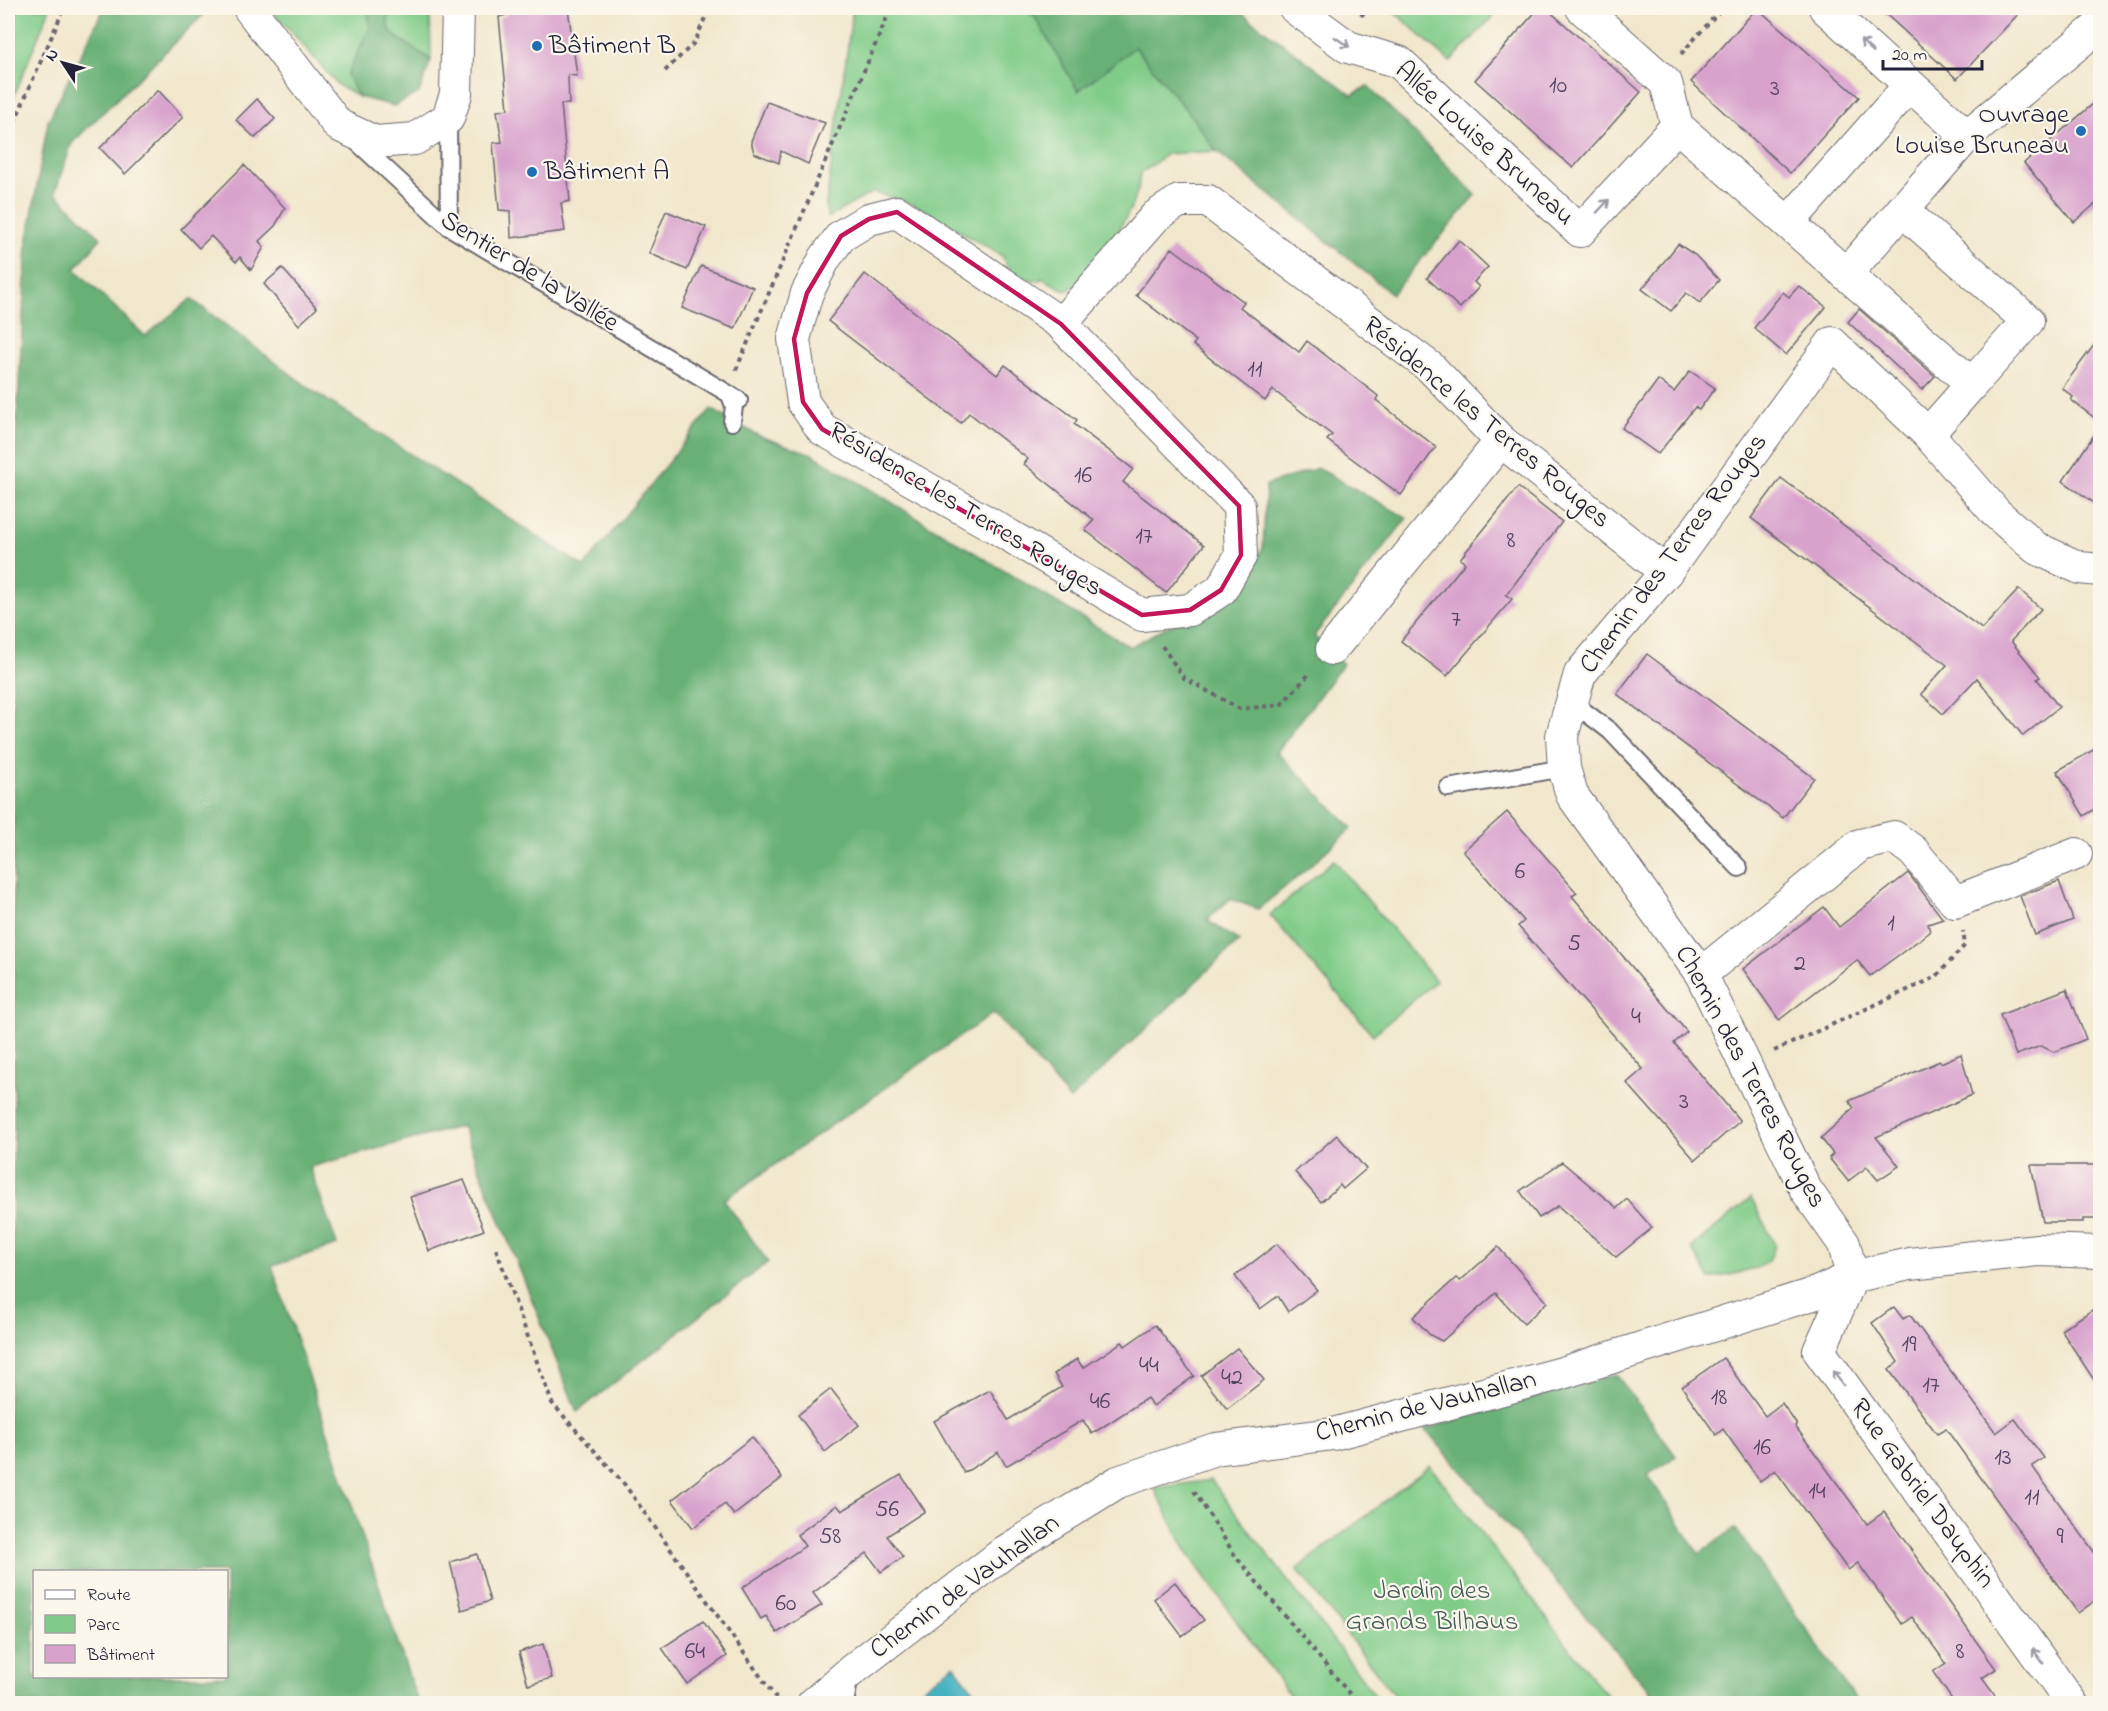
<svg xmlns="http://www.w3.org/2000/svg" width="2108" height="1711" font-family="'Indie Flower',sans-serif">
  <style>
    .green { fill: #81cc8a; stroke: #527762; stroke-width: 1.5 }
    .forest { fill: #68b076; stroke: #456958; stroke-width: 1.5; fill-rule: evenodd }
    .water { fill: #45b2c1; stroke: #346a7e; stroke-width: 1.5 }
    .building { fill: #d8a2cd }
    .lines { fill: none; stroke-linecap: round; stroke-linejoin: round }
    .lane-casing { stroke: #6a676e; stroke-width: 20 }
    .street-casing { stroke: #6a676e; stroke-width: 34 }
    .path { stroke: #6a676e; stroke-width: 4; stroke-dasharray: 4.5 4.5; stroke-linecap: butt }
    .lane { stroke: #fff; stroke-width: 16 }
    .street { stroke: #fff; stroke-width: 32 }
    .oneway { stroke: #9c9ca7 }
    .marked { fill: none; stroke: #c2185b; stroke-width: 4.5; stroke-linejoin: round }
    .poi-dot { fill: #1f6fb2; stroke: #fbf7ec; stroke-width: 2 }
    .labels { text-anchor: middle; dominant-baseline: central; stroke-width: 4.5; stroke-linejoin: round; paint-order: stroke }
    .number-label { font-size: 24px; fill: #504260 }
    .poi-label { font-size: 27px; fill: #22223b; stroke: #fbf7ec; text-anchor: start }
    .street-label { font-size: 27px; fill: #22223b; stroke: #fbf7ec }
    .park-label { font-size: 27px; fill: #435e57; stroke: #fbf7ec }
  </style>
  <rect width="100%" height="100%" fill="#fbf7ec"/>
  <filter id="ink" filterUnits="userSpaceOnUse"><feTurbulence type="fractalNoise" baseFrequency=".0167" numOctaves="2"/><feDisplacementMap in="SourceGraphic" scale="12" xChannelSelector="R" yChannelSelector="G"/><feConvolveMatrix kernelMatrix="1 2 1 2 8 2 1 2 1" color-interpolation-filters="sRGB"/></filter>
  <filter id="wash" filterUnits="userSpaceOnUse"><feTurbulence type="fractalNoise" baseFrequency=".008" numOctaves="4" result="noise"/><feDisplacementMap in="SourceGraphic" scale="24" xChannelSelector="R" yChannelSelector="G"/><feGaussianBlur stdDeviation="1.35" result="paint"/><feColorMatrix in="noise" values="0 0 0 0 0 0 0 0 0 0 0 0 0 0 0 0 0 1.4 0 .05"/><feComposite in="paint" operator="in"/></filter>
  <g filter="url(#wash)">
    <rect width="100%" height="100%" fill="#f1e7cc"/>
    <g class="green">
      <path d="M 18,8 L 50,8 L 8,111 L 8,42 Z"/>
      <path d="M 270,8 L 368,8 L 370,28 L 347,75 L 359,97 L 339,86 Z"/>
      <path d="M 391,8 L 430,8 L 431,60 L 393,35 L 387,23 Z"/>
      <path d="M 853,8 L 1019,8 L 1034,15 L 1078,91 L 1135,47 L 1192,117 L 1216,151 L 1167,154 L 1140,174 L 1138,190 L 1130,210 L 1092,277 L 1066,291 L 1042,278 L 1039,281 L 1014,276 L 1003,259 L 1004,257 L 913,204 L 873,192 L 827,218 L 826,204 Z"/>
      <path d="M 1390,8 L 1501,8 L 1450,62 Z"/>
      <path d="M 1334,860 L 1436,981 L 1373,1035 L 1270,915 Z"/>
      <path d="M 1751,1198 L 1775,1245 C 1773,1251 1772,1258 1767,1262 C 1755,1272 1725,1275 1710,1279 L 1691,1248 Z"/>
      <path d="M 1430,1466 L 1612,1703 L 1400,1703 L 1297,1569 Z"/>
      <path d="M 1211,1480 L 1381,1703 L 1295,1703 L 1185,1549 L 1154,1488 Z"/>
    </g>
    <g class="forest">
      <path d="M 104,8 L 201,8 L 206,12 L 72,143 L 55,193 L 101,238 L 75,269 L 145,336 L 191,299 L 316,393 L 584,567 L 711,409 L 759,436 L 812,454 L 1130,647 L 1166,627 L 1220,607 L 1263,548 L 1266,485 L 1318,468 L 1407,518 L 1314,636 L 1343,664 L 1277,752 L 1352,828 L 1293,881 L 1258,909 L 1230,899 L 1207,920 L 1239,941 L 1070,1100 L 994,1013 L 724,1200 L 768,1262 L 577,1412 L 462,1126 L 310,1167 L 337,1245 L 272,1266 L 418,1703 L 8,1704 L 8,1415 L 10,1377 L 14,1110 L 12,506 L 27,244 L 48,121 ZM 34,1572 L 226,1572 L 226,1676 L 34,1676 Z"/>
      <path d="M 368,8 L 391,8 L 387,23 L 393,35 L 431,60 L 419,93 L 394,106 L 359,97 L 347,75 L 370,28 Z"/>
      <path d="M 1019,8 L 1235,8 L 1352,95 L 1368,86 L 1476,195 L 1392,294 L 1216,151 L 1192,117 L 1135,47 L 1078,91 L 1034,15 Z"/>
      <path d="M 1616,1374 L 1676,1456 L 1648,1475 L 1699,1554 L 1735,1528 L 1858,1703 L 1660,1703 L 1425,1429 Z"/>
    </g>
    <path class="water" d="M 954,1665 L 983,1703 L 903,1703 Z"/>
    <g id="blocks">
      <g class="building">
        <path d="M 506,8 L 568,8 L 577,76 L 568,75 L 569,104 L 561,104 L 570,201 L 561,203 L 565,231 L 511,238 L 510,211 L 499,210 L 493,143 L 502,142 L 497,111 L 508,109 L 499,17 L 506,15 Z"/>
        <path d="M 1539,8 L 1546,8 L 1641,92 L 1573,168 L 1475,80 Z"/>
        <path d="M 1757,8 L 1859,97 L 1790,173 L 1691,82 Z"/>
        <path d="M 1879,8 L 2024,8 L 1957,79 Z"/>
        <path d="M 158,90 L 183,117 L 125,174 L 100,148 Z"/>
        <path d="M 2100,98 L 2100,200 L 2074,222 L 2024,163 Z"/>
        <path d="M 257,99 L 275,119 L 255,138 L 236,120 Z"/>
        <path d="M 767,102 L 825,123 L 808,164 L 781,151 L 779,163 L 754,153 L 751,141 Z"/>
        <path d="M 244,165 L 285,208 L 275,226 L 259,241 L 264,247 L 251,270 L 240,257 L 236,262 L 211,236 L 199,248 L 181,229 Z"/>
        <path d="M 666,211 L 706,227 L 687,270 L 649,253 Z"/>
        <path d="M 1459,240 L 1488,267 L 1474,282 L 1479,287 L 1460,308 L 1427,278 Z"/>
        <path d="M 1678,244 L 1695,255 L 1719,280 L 1700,303 L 1686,293 L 1671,311 L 1642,289 Z"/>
        <path d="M 1172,248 L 1244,302 L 1240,307 L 1299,352 L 1307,341 L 1378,396 L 1376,400 L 1436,447 L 1401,495 L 1327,440 L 1332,435 L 1273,390 L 1265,401 L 1193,345 L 1196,341 L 1136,295 Z"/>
        <path d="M 701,266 L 753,287 L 735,329 L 682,308 Z"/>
        <path d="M 282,268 L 317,308 L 299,325 L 264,284 Z"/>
        <path d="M 865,274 L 997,375 L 1005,365 L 1077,420 L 1074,424 L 1133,469 L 1123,482 L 1204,545 L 1166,593 L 1085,530 L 1094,520 L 1024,464 L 1028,459 L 969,413 L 961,423 L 828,321 Z"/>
        <path d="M 1799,286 L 1826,307 L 1786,355 L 1754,328 L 1783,292 L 1789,297 Z"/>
        <path d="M 1859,309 L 1935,376 L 1922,390 L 1848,322 Z"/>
        <path d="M 2100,337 L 2100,422 L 2071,400 L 2073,397 L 2062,388 Z"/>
        <path d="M 1690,371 L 1715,388 L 1699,410 L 1695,407 L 1658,454 L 1622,428 L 1658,380 L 1674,392 Z"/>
        <path d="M 2100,426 L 2100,507 L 2063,481 Z"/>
        <path d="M 1781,478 L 1982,629 L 2019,589 L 2041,609 L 2011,641 L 2040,677 L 2037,679 L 2059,707 L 2023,736 L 1977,678 L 1943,714 L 1921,694 L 1947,665 L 1751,518 Z"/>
        <path d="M 1518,487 L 1562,522 L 1506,595 L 1512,599 L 1447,676 L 1401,641 L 1465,563 L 1460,559 Z"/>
        <path d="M 1647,654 L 1814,778 L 1783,818 L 1617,694 Z"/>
        <path d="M 2100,746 L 2100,806 L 2084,816 L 2057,771 Z"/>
        <path d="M 1507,812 L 1577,893 L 1572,896 L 1687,1032 L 1674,1043 L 1740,1121 L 1695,1160 L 1627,1083 L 1643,1069 L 1518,926 L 1524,921 L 1463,851 Z"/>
        <path d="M 1908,873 L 1943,919 L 1928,924 L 1930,932 L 1870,976 L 1857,960 L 1779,1020 L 1743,969 L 1824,907 L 1839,927 Z"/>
        <path d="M 2059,881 L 2073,920 L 2035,935 L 2020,896 Z"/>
        <path d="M 2067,989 L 2086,1039 L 2054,1052 L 2041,1046 L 2016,1055 L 2000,1015 Z"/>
        <path d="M 1961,1054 L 1972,1095 L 1876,1137 L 1899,1166 L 1878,1180 L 1867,1167 L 1848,1181 L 1829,1158 L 1833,1154 L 1821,1138 L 1854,1108 L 1849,1101 L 1940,1061 L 1941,1063 Z"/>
        <path d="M 1337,1135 L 1366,1169 L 1343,1189 L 1340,1185 L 1321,1202 L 1295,1172 Z"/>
        <path d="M 1562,1162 L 1617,1208 L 1627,1199 L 1652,1228 L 1616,1257 L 1558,1206 L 1539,1218 L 1520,1191 Z"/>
        <path d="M 2031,1165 L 2100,1165 L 2100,1219 L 2083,1219 L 2083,1222 L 2043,1222 Z"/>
        <path d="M 464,1180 L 484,1230 L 429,1251 L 410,1197 Z"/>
        <path d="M 1277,1244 L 1317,1290 L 1288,1312 L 1278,1296 L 1260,1309 L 1235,1276 Z"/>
        <path d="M 1498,1247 L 1547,1302 L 1524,1324 L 1496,1293 L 1442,1341 L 1430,1335 L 1413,1317 L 1456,1278 L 1460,1281 Z"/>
        <path d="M 2100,1305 L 2100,1389 L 2061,1330 Z"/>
        <path d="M 1894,1307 L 1903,1319 L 1910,1315 L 1996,1433 L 2015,1419 L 2044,1458 L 2032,1466 L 2100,1560 L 2100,1597 L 2078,1613 L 1946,1429 L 1937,1434 L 1889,1370 L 1898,1362 L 1872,1323 Z"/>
        <path d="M 1155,1325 L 1194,1376 L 1153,1406 L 1147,1398 L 1092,1434 L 1083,1420 L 1006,1466 L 998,1452 L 964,1473 L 934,1421 L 990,1390 L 1008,1420 L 1062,1387 L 1054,1374 L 1077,1359 L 1083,1368 L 1122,1342 L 1125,1346 Z"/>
        <path d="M 1237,1348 L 1264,1380 L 1227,1409 L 1201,1376 Z"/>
        <path d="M 1723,1358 L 1765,1416 L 1782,1403 L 1797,1425 L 1795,1426 L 1867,1524 L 1884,1512 L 1996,1669 L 1982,1678 L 2001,1704 L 1955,1704 L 1933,1672 L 1946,1663 L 1912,1617 L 1902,1624 L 1858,1563 L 1848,1570 L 1775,1470 L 1760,1481 L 1723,1429 L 1716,1435 L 1682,1387 Z"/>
        <path d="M 831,1389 L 859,1425 L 825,1452 L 798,1415 Z"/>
        <path d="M 752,1437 L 782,1478 L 734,1515 L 725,1504 L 693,1528 L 672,1500 Z"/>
        <path d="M 901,1475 L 925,1511 L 887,1536 L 903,1557 L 881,1572 L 867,1553 L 813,1593 L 822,1605 L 777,1633 L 766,1616 L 761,1619 L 742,1588 L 805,1546 L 797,1535 L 837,1505 L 842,1511 Z"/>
        <path d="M 477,1554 L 490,1601 L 462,1610 L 450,1562 Z"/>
        <path d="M 1175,1582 L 1204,1620 L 1182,1636 L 1154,1599 Z"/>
        <path d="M 703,1621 L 727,1656 L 687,1684 L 662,1648 Z"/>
        <path d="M 543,1644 L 552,1678 L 528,1685 L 519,1652 Z"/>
      </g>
    </g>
  </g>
  <g filter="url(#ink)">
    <use href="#blocks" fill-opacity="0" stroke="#6a676e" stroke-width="1.5"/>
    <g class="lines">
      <defs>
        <g id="lane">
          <path d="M 448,118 L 449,227"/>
          <path d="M 358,143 L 449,227 L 739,400"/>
          <path d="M 730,395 L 734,406 L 732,422"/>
          <path d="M 1572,702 L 1610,731 L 1739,868"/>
          <path d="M 1448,788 L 1564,768"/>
          <path d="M 845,1704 L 850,1675"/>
        </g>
        <g id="street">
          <path d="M 249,8 L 338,125 L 375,142 L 415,139 L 448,118 L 456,94 L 458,8"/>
          <path d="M 1295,8 L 1348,47 L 1399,62 L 1580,231 L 1677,126"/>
          <path d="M 1582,8 L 1666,83 L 1677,126 L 1788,223 L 1910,85 L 1967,136 L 1846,274 L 1788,223"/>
          <path d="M 1825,8 L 1910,85"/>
          <path d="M 1967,136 L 2100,25"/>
          <path d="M 897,212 L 1061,324 L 1239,506 L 1241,555 L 1221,590 L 1190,610 L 1142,615 L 990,524 L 822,429 L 803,402 L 794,339 L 807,293 L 825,258 L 841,236 L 869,219 Z"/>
          <path d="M 1846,274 L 1972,384 L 2028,321 L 1902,210"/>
          <path d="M 1061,324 L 1156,216 L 1179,201 L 1208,201 L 1431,368 L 1501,441 L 1666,572"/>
          <path d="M 1928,434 L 1972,384"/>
          <path d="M 1332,649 L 1501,441"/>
          <path d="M 1701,974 L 1860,845 L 1894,837 L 1913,851 L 1955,902 L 2076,854"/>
          <path d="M 813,1704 L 851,1671 L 1006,1551 L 1118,1482 L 1215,1449 L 1333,1434 L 1559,1374 L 1816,1293 L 1852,1277 L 1910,1264 L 2037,1250 L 2100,1252"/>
          <path d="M 2072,1704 L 1819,1351 L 1852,1277 L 1844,1244 L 1806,1190 L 1701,974 L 1572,795 L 1564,768 L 1562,736 L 1580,674 L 1666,572 L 1832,343 L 1928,434 L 1996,513 L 2036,548 L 2080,568 L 2100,570"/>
        </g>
      </defs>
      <use href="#lane" class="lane-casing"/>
      <use href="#street" class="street-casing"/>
      <g class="path">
        <path d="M 1361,16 L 1368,8"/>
        <path d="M 1681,54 L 1722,8"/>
        <path d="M 665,71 L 695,42 L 707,13"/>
        <path d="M 8,148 L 11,130 L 64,8"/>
        <path d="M 736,370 L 891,8"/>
        <path d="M 1162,646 L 1184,678 L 1240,709 L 1281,705 L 1310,673"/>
        <path d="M 1774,1051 L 1936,977 L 1965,945 L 1963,931"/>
        <path d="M 496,1249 L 552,1403 L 625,1485 L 780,1704"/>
        <path d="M 1194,1491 L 1236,1557 L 1358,1704"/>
      </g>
      <use href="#lane" class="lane"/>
      <use href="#street" class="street"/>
    </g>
    <defs><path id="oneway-shaft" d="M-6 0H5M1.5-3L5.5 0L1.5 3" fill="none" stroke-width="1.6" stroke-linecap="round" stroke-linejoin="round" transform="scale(1.5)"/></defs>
    <g class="oneway">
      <use href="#oneway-shaft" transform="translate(1342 42) rotate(34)"/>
      <use href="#oneway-shaft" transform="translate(1867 46) rotate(-138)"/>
      <use href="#oneway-shaft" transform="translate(1603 206) rotate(-47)"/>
      <use href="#oneway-shaft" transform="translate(1838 1378) rotate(-126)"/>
      <use href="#oneway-shaft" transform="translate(2038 1656) rotate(-126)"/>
    </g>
  </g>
  <path class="marked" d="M 897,212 L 1061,324 L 1239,506 L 1241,555 L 1221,590 L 1190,610 L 1142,615 L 822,429 L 803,402 L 794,339 L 807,293 L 841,236 L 869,219 Z"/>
  <g class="poi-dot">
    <circle cx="537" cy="46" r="6"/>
    <circle cx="2081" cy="131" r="6"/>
    <circle cx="532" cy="172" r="6"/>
  </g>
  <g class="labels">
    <g class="number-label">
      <text x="1558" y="86">10</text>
      <text x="1775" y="89">3</text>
      <text x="1255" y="370">11</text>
      <text x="1083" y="476">16</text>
      <text x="1144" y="537">17</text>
      <text x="1511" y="541">8</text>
      <text x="1456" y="620">7</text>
      <text x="1520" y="872">6</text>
      <text x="1891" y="924">1</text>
      <text x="1574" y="944">5</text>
      <text x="1800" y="964">2</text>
      <text x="1636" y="1017">4</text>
      <text x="1684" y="1102">3</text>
      <text x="1909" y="1345">19</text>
      <text x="1149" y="1366">44</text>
      <text x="1232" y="1378">42</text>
      <text x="1931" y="1386">17</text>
      <text x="1719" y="1398">18</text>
      <text x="1100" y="1402">46</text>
      <text x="1762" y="1448">16</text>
      <text x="2003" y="1458">13</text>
      <text x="1817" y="1492">14</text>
      <text x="2032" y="1498">11</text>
      <text x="887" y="1510">56</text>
      <text x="830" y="1537">58</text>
      <text x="2060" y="1537">9</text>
      <text x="786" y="1604">60</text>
      <text x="695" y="1652">64</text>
      <text x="1960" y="1652">8</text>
    </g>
    <g class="poi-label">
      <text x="549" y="46">Bâtiment B</text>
      <text x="2069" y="115" text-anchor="end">Ouvrage<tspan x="2069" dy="31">Louise Bruneau</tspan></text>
      <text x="544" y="172">Bâtiment A</text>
    </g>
    <g class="street-label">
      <text transform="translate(1484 144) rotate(42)">Allée Louise Bruneau</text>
      <text transform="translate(529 272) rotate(32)">Sentier de la Vallée</text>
      <text transform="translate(1486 423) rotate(40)">Résidence les Terres Rouges</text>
      <text transform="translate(965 510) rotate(31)">Résidence les Terres Rouges</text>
      <text transform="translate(1674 554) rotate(-53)">Chemin des Terres Rouges</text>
      <text transform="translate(1750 1077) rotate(62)">Chemin des Terres Rouges</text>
      <text transform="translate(1426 1407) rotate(-14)">Chemin de Vauhallan</text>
      <text transform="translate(1922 1494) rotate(54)">Rue Gabriel Dauphin</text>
      <text transform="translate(965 1587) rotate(-36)">Chemin de Vauhallan</text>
    </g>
    <g class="park-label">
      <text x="1432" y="1591">Jardin des<tspan x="1432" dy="31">Grands Bilhaus</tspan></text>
    </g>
  </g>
  <rect width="2108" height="1711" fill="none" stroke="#fbf7ec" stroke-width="30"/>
  <rect x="33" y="1570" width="195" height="108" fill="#fbf7ec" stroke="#a4a2a5" stroke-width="1.5"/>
  <rect x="45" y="1590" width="30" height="9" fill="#ffffff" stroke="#a4a2a5" stroke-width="1.5"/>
  <text x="87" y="1600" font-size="18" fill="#22223b">Route</text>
  <rect x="45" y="1615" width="30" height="18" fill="#81cc8a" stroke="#a4a2a5" stroke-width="1.5"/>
  <text x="87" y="1630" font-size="18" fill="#22223b">Parc</text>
  <rect x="45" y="1645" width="30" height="18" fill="#d8a2cd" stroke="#a4a2a5" stroke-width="1.5"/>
  <text x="87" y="1660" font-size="18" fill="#22223b">Bâtiment</text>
  <g transform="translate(63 63) rotate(306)" stroke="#fbf7ec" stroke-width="4.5" paint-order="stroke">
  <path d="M0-4.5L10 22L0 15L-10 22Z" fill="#22223b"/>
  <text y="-9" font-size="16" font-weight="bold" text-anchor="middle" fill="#22223b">N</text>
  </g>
  <path d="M1883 60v9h99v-9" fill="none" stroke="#22223b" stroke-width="3"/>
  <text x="1892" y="60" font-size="18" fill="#22223b" stroke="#fbf7ec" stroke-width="4.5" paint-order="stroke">20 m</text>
</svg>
